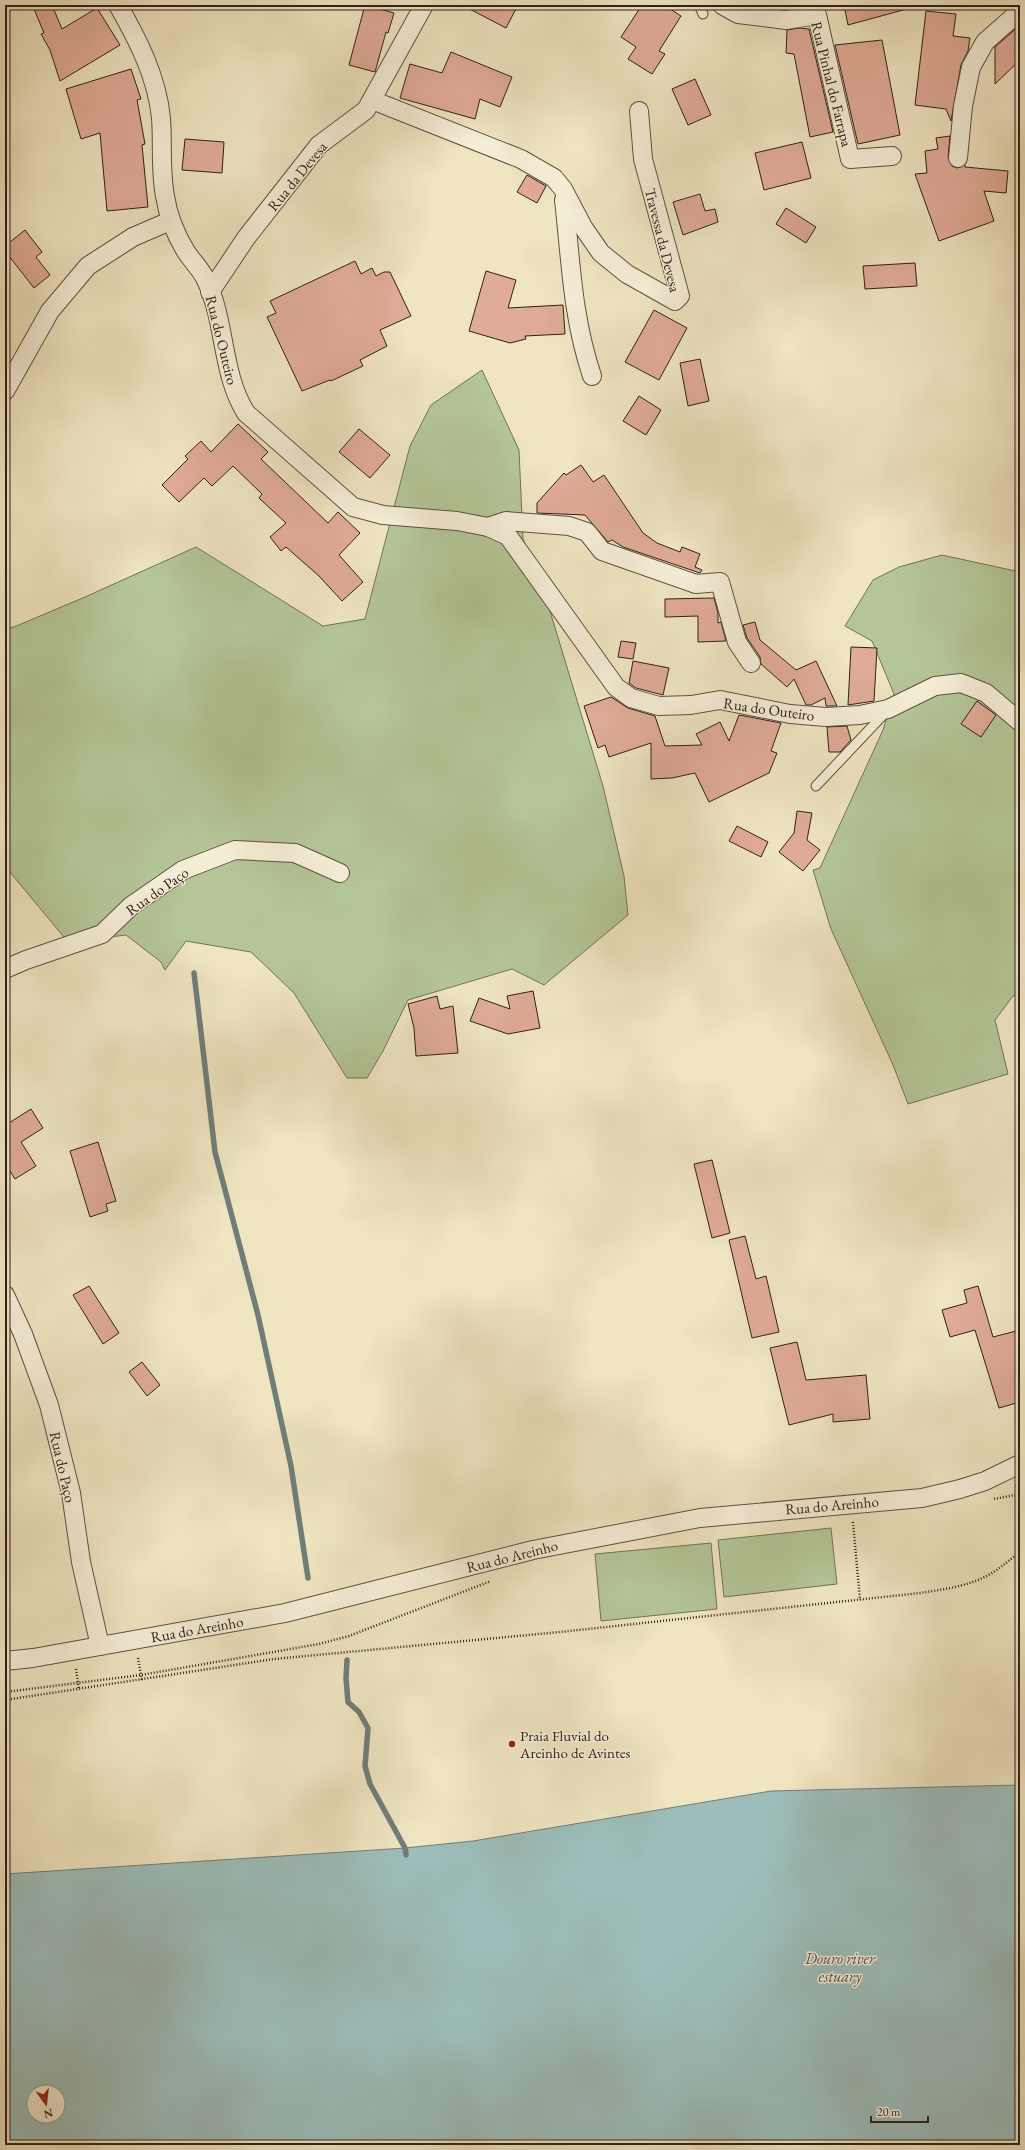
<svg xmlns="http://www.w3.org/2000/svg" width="1025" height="2150" font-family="'EB Garamond',serif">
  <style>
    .green { fill: #b4c697; stroke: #717359 }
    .water { fill: #9cbdba; stroke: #707e7a; fill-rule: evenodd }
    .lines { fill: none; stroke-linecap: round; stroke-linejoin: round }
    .stream { stroke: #707e7a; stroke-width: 5.5 }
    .building { fill: #e0ab97; stroke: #2e201b }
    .lane-casing { stroke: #5e5144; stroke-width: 11 }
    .street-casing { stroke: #5e5144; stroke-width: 20 }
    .path { stroke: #2e201b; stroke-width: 2.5; stroke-dasharray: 1 2; stroke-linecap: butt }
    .lane { stroke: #f5eed7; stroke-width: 9 }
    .street { stroke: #f5eed7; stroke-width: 18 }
    .poi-dot { fill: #8f2418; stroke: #f5eed7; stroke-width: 1.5 }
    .labels { text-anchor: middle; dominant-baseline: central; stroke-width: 3; stroke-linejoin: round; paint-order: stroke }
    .street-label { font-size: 15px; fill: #2e201b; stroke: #f5eed7 }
    .poi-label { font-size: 15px; fill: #2e201b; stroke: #f5eed7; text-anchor: start }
    .water-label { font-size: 16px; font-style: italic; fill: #4f4f4b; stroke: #f5eed7 }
  </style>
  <rect width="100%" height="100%" fill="#efe5c1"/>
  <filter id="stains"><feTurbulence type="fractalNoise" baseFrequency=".005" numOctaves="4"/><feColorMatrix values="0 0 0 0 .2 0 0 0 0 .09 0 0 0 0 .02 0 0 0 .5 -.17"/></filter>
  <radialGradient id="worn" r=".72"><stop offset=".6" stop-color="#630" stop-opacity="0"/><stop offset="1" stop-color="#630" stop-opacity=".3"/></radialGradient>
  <g class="green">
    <path d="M 482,370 L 519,450 L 523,539 L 543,588 L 603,786 L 624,876 L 628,915 L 544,985 L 512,969 L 408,1000 L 383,1051 L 367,1078 L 347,1078 L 294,993 L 251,952 L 186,941 L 165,970 L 161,962 L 126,935 L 68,942 L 9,871 L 5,865 L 5,628 L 14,627 L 85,597 L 196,547 L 323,626 L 365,619 L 410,446 L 431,405 Z"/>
    <path d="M 942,555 L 1020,572 L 1020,993 L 1013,996 L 995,1020 L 1008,1074 L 908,1104 L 893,1065 L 831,929 L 813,870 L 820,868 L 883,730 L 894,694 L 872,641 L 845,626 L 873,580 L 899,567 Z"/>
    <path d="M 831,1528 L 837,1584 L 724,1597 L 718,1540 Z"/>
    <path d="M 711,1543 L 717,1609 L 601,1621 L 595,1554 Z"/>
  </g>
  <path class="water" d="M 1020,1785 L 1020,2145 L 5,2145 L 5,1874 L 405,1848 L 473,1841 L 771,1791 ZM 34,2092 L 58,2092 L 58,2116 L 34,2116 Z"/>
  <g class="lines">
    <g class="stream">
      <path d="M 194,973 L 215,1152 L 258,1315 L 291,1466 L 308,1578"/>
      <path d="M 347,1660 L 346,1678 L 348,1702 L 359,1712 L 368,1728 L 365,1766 L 370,1784 L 405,1848 L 406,1855"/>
    </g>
  </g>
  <g class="building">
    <path d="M 44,5 L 52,5 L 62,29 L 97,8 L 120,45 L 60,81 L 50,50 L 41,34 L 44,33 L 34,9 Z"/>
    <path d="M 365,5 L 394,13 L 388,33 L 386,32 L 375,72 L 349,65 Z"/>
    <path d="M 462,5 L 518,5 L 506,28 Z"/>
    <path d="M 642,5 L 664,5 L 681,16 L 659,51 L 665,54 L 652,74 L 628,59 L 636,47 L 621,37 Z"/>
    <path d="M 844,5 L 902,5 L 903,10 L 848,25 Z"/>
    <path d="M 926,11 L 956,14 L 953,36 L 970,38 L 968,51 L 961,65 L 951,121 L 946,109 L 915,105 Z"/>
    <path d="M 1020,25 L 1020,60 L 995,84 L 995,47 Z"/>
    <path d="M 799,28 L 809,29 L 833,132 L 810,137 L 794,54 L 786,53 L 787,30 Z"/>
    <path d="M 882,40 L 900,135 L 858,144 L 835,45 Z"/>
    <path d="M 451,52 L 512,77 L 500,107 L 480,99 L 475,119 L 400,98 L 410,64 L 442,73 Z"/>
    <path d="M 131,69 L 141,99 L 137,100 L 145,144 L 142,145 L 148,207 L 107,211 L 100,133 L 81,139 L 66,89 Z"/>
    <path d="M 695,79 L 711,115 L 688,125 L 672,89 Z"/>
    <path d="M 950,136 L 948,157 L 952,166 L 957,168 L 965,165 L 965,167 L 1008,171 L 1006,193 L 984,191 L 994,221 L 939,241 L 915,174 L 927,173 L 925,151 L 938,149 L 936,138 Z"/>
    <path d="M 185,139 L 224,142 L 222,173 L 182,170 Z"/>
    <path d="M 802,142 L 811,178 L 764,190 L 755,153 Z"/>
    <path d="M 527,175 L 546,186 L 537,203 L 517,192 Z"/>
    <path d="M 700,194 L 705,211 L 715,209 L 718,222 L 683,235 L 673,202 Z"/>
    <path d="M 786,208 L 816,227 L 806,243 L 776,224 Z"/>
    <path d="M 25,230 L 42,252 L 36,257 L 50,275 L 34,288 L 5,251 L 5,246 Z"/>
    <path d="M 355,261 L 361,274 L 372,268 L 376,276 L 384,272 L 390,272 L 411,316 L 380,330 L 387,346 L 360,360 L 363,366 L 331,381 L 330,380 L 302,391 L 267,317 L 276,313 L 270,301 Z"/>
    <path d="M 915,263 L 917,286 L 865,289 L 863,266 Z"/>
    <path d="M 486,271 L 516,280 L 508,308 L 563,305 L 565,334 L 525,336 L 526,339 L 510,343 L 469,331 Z"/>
    <path d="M 654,310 L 687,328 L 659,380 L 625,362 Z"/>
    <path d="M 700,359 L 709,401 L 688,406 L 680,363 Z"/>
    <path d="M 639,396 L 661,410 L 646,435 L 623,421 Z"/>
    <path d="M 238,424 L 268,452 L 261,459 L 328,523 L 338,512 L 360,533 L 339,555 L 363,582 L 342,601 L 319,576 L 286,547 L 281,551 L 270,537 L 286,523 L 259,498 L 262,494 L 233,466 L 212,486 L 204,478 L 179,502 L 162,485 L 188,459 L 185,456 L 201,441 L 211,452 Z"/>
    <path d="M 359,429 L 390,455 L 370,478 L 339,452 Z"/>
    <path d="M 581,465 L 593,482 L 604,475 L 643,533 L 657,543 L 680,552 L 682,547 L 700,554 L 695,567 L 702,570 L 700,573 L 623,547 L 612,540 L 608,542 L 585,515 L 537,513 L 537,503 L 564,473 L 566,475 Z"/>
    <path d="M 714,598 L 718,613 L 718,623 L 721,622 L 726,641 L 698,642 L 698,616 L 665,617 L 665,599 Z"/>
    <path d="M 755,622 L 760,640 L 796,670 L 816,661 L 837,706 L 826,706 L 825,698 L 811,705 L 806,705 L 794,679 L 787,687 L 761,664 L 760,657 L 747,638 L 743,625 Z"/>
    <path d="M 621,641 L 636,643 L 633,659 L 618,657 Z"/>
    <path d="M 851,647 L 877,648 L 874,701 L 848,705 Z"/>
    <path d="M 633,661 L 669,668 L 663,695 L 636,688 L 629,683 Z"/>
    <path d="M 611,697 L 628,708 L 655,716 L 665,746 L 702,745 L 696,734 L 720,722 L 729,741 L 739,715 L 781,723 L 771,751 L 777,753 L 769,773 L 709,802 L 695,773 L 672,778 L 651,779 L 651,743 L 609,757 L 605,745 L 598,748 L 584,706 Z"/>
    <path d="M 977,701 L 996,715 L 981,737 L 961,724 Z"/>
    <path d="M 847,726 L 851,740 L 840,752 L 829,752 L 827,727 Z"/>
    <path d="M 797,811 L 812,813 L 807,840 L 820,850 L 803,871 L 779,852 L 794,833 Z"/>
    <path d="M 737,826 L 768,842 L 761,857 L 729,841 Z"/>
    <path d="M 533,991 L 540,1028 L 508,1034 L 470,1021 L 479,998 L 510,1009 L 507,996 Z"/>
    <path d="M 437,996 L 440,1009 L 453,1006 L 458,1053 L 416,1056 L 414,1028 L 408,1004 Z"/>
    <path d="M 31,1109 L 43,1128 L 21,1142 L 36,1166 L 15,1179 L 5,1163 L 5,1117 L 9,1123 Z"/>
    <path d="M 98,1142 L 116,1201 L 106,1204 L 108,1211 L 90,1217 L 70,1151 Z"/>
    <path d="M 712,1160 L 730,1233 L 712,1238 L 694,1164 Z"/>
    <path d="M 745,1236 L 756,1279 L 766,1276 L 779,1332 L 752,1338 L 729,1240 Z"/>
    <path d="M 89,1286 L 119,1333 L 103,1344 L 73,1295 Z"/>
    <path d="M 978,1286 L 993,1337 L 1020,1330 L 1020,1360 L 1016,1361 L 1020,1374 L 1020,1402 L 999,1408 L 975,1330 L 950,1337 L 942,1310 L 967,1303 L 964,1290 Z"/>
    <path d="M 797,1342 L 806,1380 L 866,1375 L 870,1419 L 833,1422 L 833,1414 L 789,1425 L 770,1348 Z"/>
    <path d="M 142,1362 L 160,1385 L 147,1396 L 129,1372 Z"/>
  </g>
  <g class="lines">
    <defs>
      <g id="lane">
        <path d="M 699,5 L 703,14"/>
        <path d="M 816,786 L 886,712"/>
      </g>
      <g id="street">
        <path d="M 118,5 C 138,40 157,77 161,118 C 163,144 160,170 165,196 C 168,216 175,233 185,250 C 191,260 201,269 206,280 C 226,322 221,373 246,413 L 353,507 L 383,515 L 457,521 L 488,527 L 508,536 L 616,687 L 631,698 L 659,706 L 691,705 L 720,700 L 790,714 L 826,717 L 860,715 L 888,709 L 935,686 L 961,683 L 986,693 L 1020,722"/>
        <path d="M 722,5 L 738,14 L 786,20 L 817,15 L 850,159 L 892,156"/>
        <path d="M 372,100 L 521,159 L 554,178 L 563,189 L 583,227 L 601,253 L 627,274 L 675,301 L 680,296 L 643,159 L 639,111"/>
        <path d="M 958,158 L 963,106 L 971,67 L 985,42 L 1020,11"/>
        <path d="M 564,200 C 571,262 572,316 592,376"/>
        <path d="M 210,292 L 246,238 L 319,145 L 366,110 L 424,5"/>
        <path d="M 5,391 L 50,311 L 88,266 L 133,237 L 170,221"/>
        <path d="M 488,527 L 506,521 L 569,526 L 587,532 L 602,551 L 696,584 L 720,582 L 737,642 L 751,663"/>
        <path d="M 5,969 L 26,960 L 102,934 L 131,906 L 183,870 L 235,850 L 295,853 L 340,873"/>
        <path d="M 5,1295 L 23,1334 L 49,1405 L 71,1493 L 81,1562 L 100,1646"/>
        <path d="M 5,1661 L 33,1658 L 285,1613 L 533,1550 L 700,1518 L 922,1498 L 960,1489 L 985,1481 L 1020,1464"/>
      </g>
    </defs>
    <use href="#lane" class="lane-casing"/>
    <use href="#street" class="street-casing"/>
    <g class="path">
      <path d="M 994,1499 L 1020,1494"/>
      <path d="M 853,1522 L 860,1600"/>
      <path d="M 138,1658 L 142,1681"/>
      <path d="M 76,1669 L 79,1690"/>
      <path d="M 5,1692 L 141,1675 L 319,1644 L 349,1636 L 491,1581"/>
      <path d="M 5,1700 L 274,1659 L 560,1632 L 920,1593 C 945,1589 973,1586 995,1571 C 1004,1565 1012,1558 1020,1552"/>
    </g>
    <use href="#lane" class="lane"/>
    <use href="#street" class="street"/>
  </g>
  <circle class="poi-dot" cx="512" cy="1744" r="4"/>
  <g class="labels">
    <g class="street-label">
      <text transform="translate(832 84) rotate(76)">Rua Pinhal do Farrapa</text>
      <text transform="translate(297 176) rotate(-51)">Rua da Devesa</text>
      <text transform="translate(663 240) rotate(76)">Travessa da Devesa</text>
      <text transform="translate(222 340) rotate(76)">Rua do Outeiro</text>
      <text transform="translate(769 709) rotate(8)">Rua do Outeiro</text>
      <text transform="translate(157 891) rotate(-35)">Rua do Paço</text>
      <text transform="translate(63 1467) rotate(77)">Rua do Paço</text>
      <text transform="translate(832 1505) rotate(-5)">Rua do Areinho</text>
      <text transform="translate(512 1556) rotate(-14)">Rua do Areinho</text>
      <text transform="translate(197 1629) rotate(-10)">Rua do Areinho</text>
    </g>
    <g class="poi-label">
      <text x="520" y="1735">Praia Fluvial do<tspan x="520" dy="17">Areinho de Avintes</tspan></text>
    </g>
    <g class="water-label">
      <text x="840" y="1958">Douro river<tspan x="840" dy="18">estuary</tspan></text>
    </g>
  </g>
  <rect width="1025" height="2150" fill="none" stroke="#efe5c1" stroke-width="20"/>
  <rect x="6" y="6" width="1013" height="2138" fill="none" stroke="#2e201b" stroke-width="2"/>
  <rect x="10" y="10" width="1005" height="2130" fill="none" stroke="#2e201b"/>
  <g transform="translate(46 2104) rotate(165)"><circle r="19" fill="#f5eed7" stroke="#a59c8c"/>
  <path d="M0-3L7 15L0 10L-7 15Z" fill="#8f2418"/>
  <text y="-6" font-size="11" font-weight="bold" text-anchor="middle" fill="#2e201b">N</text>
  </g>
  <path d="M871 2116v6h57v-6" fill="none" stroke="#2e201b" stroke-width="2"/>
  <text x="877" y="2116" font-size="12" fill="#2e201b" stroke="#f5eed7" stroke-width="3" paint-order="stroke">20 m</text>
  <rect width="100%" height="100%" filter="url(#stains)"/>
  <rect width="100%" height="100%" fill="url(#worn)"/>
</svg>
